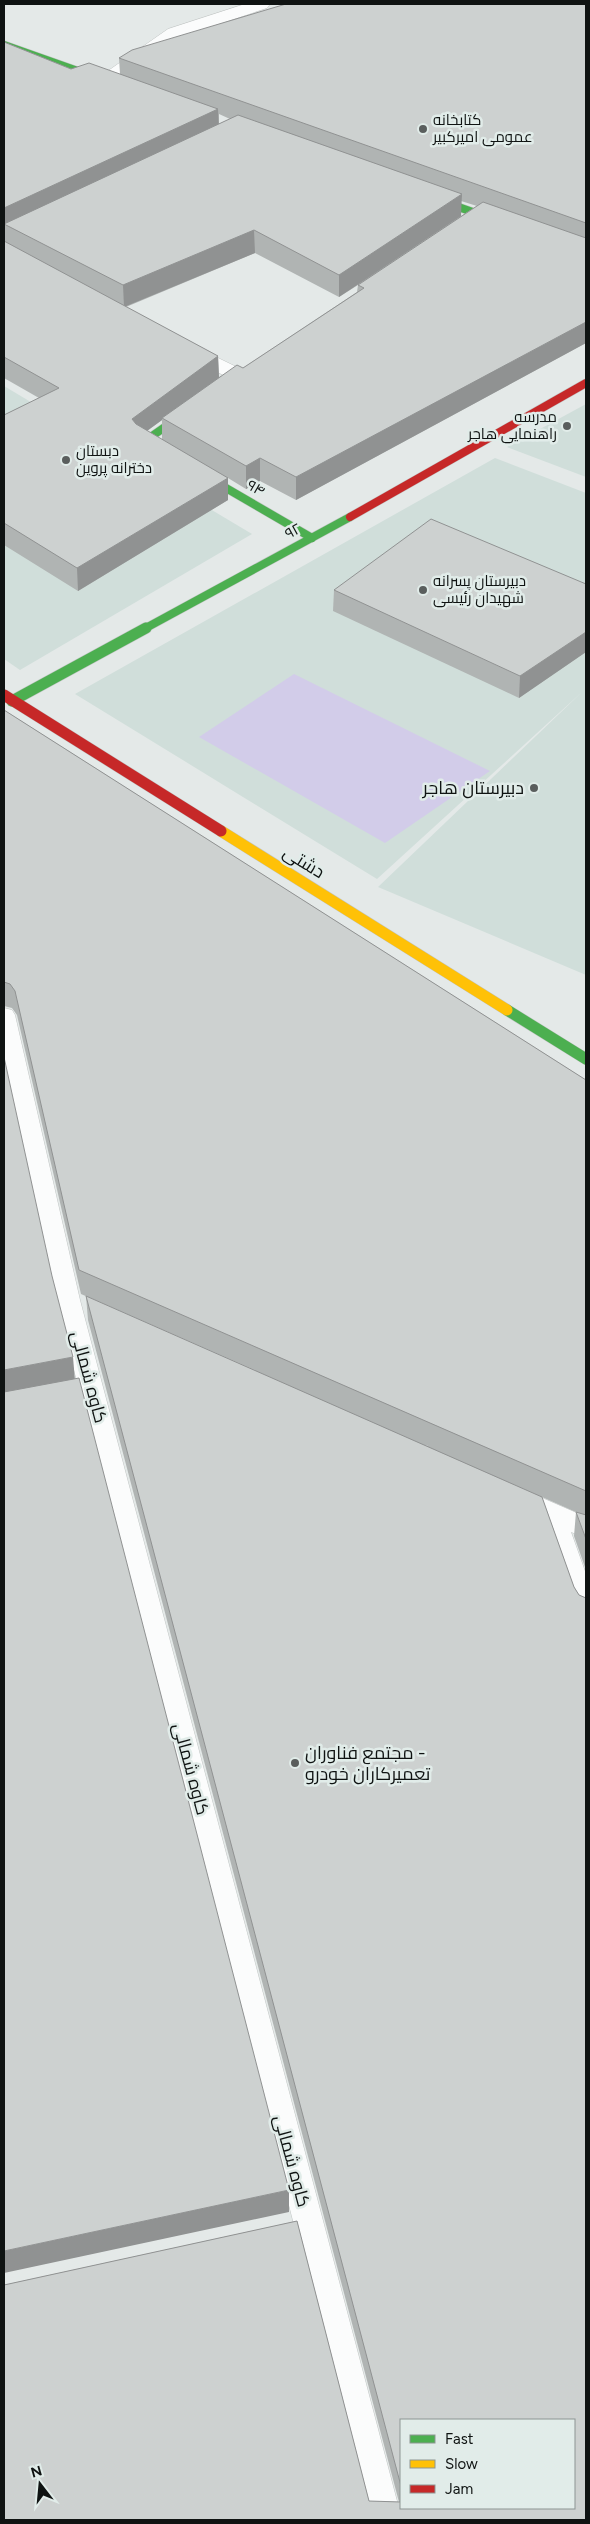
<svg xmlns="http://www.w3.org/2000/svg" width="590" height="2524" font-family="Figtree,Cairo,sans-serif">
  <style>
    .built { fill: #d0deda }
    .green { fill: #d2cce9 }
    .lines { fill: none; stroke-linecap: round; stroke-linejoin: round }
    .lane-casing { stroke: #c1c5c4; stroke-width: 1 }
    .street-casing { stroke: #c1c5c4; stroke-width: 1 }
    .fast-far1-casing { stroke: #c1c5c4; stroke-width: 9 }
    .fast-casing { stroke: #c1c5c4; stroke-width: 12 }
    .slow-casing { stroke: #c1c5c4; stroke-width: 12 }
    .jam-far1-casing { stroke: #c1c5c4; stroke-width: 9 }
    .jam-casing { stroke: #c1c5c4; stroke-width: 12 }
    .lane { fill: #fbfcfc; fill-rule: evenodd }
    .street { fill: #fbfcfc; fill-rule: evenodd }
    .fast-far1 { stroke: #4caf50; stroke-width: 8 }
    .fast { stroke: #4caf50; stroke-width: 11 }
    .slow { stroke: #ffc107; stroke-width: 11 }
    .jam-far1 { stroke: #c62828; stroke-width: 8 }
    .jam { stroke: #c62828; stroke-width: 11 }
    .wall { fill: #b0b4b3; fill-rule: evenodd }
    .shaded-wall { fill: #909292 }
    .building { fill: #cdd1d0; stroke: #909292 }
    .poi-dot { fill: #5a5e5d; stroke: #e1ece9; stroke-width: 2 }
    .labels { text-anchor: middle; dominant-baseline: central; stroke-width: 5; stroke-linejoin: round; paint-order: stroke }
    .far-poi-label { font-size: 15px; fill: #0f1312; stroke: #e1ece9; text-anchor: start }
    .far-street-label { font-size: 15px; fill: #0f1312; stroke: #e1ece9 }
    .poi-label { font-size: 18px; fill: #0f1312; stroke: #e1ece9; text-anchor: end }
    .street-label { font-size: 18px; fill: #0f1312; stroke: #e1ece9 }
  </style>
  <rect width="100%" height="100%" fill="#e4e9e8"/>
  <g class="built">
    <path d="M 4,386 L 252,534 L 20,670 L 4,659 Z"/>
    <path d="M 586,404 L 586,477 L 507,447 Z"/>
    <path d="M 495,458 L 586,493 L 586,975 L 378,887 L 582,692 L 377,879 L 75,694 Z"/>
  </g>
  <path class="green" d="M 294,674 L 490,771 L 385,843 L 199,737 Z"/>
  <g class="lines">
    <defs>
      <g id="lane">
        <path d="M 4,1008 L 12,1010 L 15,1015 L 80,1300 L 402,2520 L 370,2520 L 56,1300 L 4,1064 Z"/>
        <path d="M 517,1487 L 586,1517 L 586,1538 L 571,1532 L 586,1574 L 586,1620 L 577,1617 L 573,1610 L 541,1519 L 508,1504 L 504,1497 L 508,1490 Z"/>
      </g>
      <g id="street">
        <path d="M 245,4 L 270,4 L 267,8 L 180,37 L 110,84 L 98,84 L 95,80 L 168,29 Z"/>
        <path d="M 185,342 L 245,371 L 248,375 L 245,379 L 238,381 L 231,379 L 178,352 L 175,348 L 178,344 Z"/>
      </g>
      <g id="fast-far1">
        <path d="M 4,45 L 106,81"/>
        <path d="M 427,196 L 504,223"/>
        <path d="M 192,408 L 145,441 L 312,538"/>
        <path d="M 144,629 L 350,517"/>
      </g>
      <g id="fast">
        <path d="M 12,701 L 146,628"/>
        <path d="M 507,1010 L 586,1059"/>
      </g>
      <path id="slow" d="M 221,831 L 507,1010"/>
      <path id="jam-far1" d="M 350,517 L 586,383"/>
      <path id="jam" d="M 4,695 L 221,831"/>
    </defs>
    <use href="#lane" class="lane-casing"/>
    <use href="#street" class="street-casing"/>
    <use href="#fast-far1" class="fast-far1-casing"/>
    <use href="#fast" class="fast-casing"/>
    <use href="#slow" class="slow-casing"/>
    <use href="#jam-far1" class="jam-far1-casing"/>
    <use href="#jam" class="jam-casing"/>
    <use href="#lane" class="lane"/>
    <use href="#street" class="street"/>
    <use href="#fast-far1" class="fast-far1"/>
    <use href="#fast" class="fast"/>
    <use href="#slow" class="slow"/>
    <use href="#jam-far1" class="jam-far1"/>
    <use href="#jam" class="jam"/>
  </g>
  <g class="wall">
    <path d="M 586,4 L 586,343 L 296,500 L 260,481 L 246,489 L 228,478 L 228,500 L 78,591 L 4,545 L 4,415 L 39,398 L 4,378 L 4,241 L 5,242 L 4,230 L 4,42 L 71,69 L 120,74 L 119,58 ZM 219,114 L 230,119 L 219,124 ZM 461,201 L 477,206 L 461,216 ZM 255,253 L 339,297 L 358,285 L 357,292 L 243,368 L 219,377 L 218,356 L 126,307 ZM 162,420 L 162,440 L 147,431 Z"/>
    <path d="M 586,584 L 586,652 L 519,698 L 333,611 L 334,590 Z"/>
    <path d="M 4,710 L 586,1080 L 586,1539 L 576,1512 L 578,1513 L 542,1497 L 574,1587 L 579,1595 L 586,1598 L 586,2520 L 4,2520 L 4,2285 L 297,2221 L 369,2501 L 399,2502 L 88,1320 L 86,1296 L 428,1446 L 81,1294 L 17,1015 L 12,1008 L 4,1006 L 4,1007 ZM 401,2420 L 574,2420 L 574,2508 L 401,2508 Z"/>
    <path d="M 576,1512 L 586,1539 L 586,1570 L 574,1536 Z"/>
  </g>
  <g class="shaded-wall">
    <path d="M 218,109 L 219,130 L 4,224 L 4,208 Z"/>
    <path d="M 462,194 L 461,216 L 339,297 L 339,275 Z"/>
    <path d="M 254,230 L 255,253 L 124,307 L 123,285 Z"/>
    <path d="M 586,322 L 586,343 L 296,500 L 296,477 Z"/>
    <path d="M 218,356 L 219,378 L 162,418 L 162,420 L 133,441 L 132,419 Z"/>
    <path d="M 260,458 L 260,481 L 246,489 L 246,466 Z"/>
    <path d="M 228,478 L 228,500 L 78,591 L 77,568 Z"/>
    <path d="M 586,632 L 586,652 L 519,698 L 520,676 Z"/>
    <path d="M 73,1357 L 75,1381 L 4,1394 L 4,1370 Z"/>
    <path d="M 289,2190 L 289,2212 L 4,2273 L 4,2251 Z"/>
  </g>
  <g class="building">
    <path d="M 286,4 L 586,4 L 586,223 L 119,58 L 132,50 Z"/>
    <path d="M 4,42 L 71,69 L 89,63 L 218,109 L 4,208 Z"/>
    <path d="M 238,115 L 462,194 L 339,275 L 254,230 L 123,285 L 4,224 Z"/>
    <path d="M 483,202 L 586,238 L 586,322 L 296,477 L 260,458 L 246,466 L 162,418 L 237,365 L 243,368 L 364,288 L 358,285 Z"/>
    <path d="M 4,241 L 218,356 L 132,419 L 136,424 L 228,478 L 77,568 L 4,523 L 4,415 L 59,388 L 4,357 Z"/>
    <path d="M 431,519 L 586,584 L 586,632 L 520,676 L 334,590 Z"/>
    <path d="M 4,710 L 586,1080 L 586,1491 L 79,1270 L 15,991 L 10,984 L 4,982 Z"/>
    <path d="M 4,1057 L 52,1276 L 73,1357 L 4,1370 Z"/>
    <path d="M 86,1296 L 542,1497 L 574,1587 L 579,1595 L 586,1598 L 586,2520 L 4,2520 L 4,2285 L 297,2221 L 369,2501 L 401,2502 L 401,2508 L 574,2508 L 574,2420 L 401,2420 L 401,2486 Z"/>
    <path d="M 79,1378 L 289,2190 L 4,2251 L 4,1392 Z"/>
    <path d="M 576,1512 L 586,1515 L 586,1539 Z"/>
  </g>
  <g class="poi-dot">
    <circle cx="423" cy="129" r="5"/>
    <circle cx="567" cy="426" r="5"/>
    <circle cx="66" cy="460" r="5"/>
    <circle cx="423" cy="590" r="5"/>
    <circle cx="534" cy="788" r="5"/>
    <circle cx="295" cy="1763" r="5"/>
  </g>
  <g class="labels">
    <g class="far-poi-label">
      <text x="433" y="120">کتابخانه<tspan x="433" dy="17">عمومی امیرکبیر</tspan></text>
      <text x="557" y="417" text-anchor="end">مدرسه<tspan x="557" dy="17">راهنمایی هاجر</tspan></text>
      <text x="76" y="451">دبستان<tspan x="76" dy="17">دخترانه پروین</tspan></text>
      <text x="433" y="581">دبیرستان پسرانه<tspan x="433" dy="17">شهیدان رئیسی</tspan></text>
    </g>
    <g class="far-street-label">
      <text transform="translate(256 488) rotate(30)">۹۴</text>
      <text transform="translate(293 531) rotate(-29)">۹۲</text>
    </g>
    <g class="poi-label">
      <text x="524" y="788">دبیرستان هاجر</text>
      <text x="305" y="1753" text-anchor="start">مجتمع فناوران -<tspan x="305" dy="21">تعمیرکاران خودرو</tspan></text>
    </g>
    <g class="street-label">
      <text transform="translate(304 862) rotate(32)">دشتی</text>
      <text transform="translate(89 1377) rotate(75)">کاوه شمالی</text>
      <text transform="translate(191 1769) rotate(75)">کاوه شمالی</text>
      <text transform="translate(292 2161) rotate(75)">کاوه شمالی</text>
    </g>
  </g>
  <rect width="590" height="2524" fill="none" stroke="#0f1312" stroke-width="10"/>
  <rect x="400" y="2419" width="175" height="90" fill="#e1ece9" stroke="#8d9593"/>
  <rect x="410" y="2435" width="25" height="8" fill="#4caf50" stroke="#8d9593"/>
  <text x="445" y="2444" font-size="15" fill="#0f1312">Fast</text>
  <rect x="410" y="2460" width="25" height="8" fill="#ffc107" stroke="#8d9593"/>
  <text x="445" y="2469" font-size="15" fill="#0f1312">Slow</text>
  <rect x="410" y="2485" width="25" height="8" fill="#c62828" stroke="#8d9593"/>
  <text x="445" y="2494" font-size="15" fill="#0f1312">Jam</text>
  <g transform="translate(40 2484) rotate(344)" stroke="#e1ece9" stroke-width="4" paint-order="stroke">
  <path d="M0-4L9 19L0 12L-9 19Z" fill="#0f1312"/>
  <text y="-8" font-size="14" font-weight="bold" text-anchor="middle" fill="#0f1312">N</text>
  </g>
</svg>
